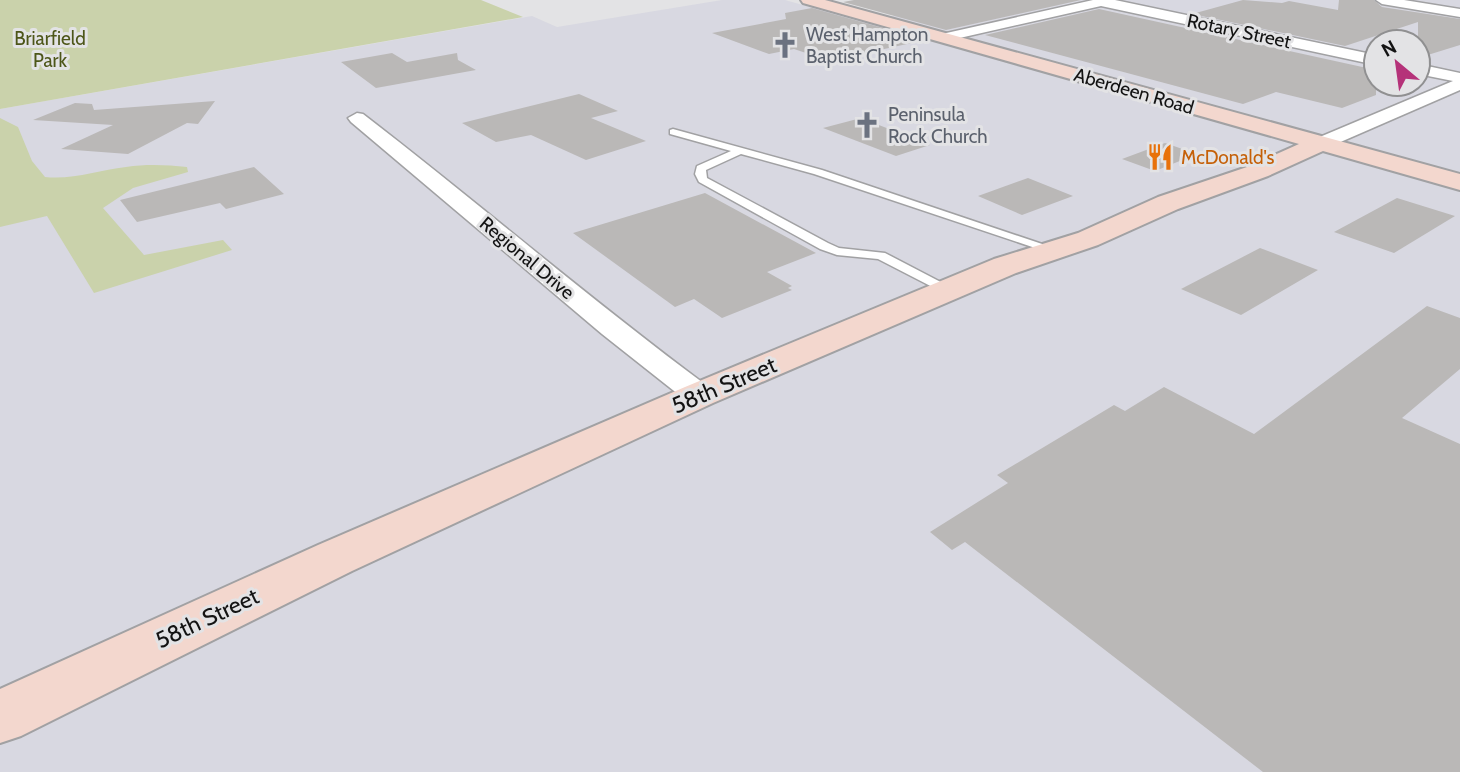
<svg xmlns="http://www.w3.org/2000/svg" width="1460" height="772" font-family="Cabin,sans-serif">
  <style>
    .built { fill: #d8d8e1; fill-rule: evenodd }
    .green { fill: #cad2ab }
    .building { fill: #bab8b7 }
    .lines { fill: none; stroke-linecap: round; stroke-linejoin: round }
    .lane-casing { stroke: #a1a1a3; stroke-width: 3 }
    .street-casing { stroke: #a1a1a3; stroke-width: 3 }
    .secondary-casing { stroke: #a1a1a3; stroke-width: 4 }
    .lane { fill: #fff; fill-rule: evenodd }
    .street { fill: #fff; fill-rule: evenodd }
    .secondary { fill: #f3d7ce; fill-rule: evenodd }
    .labels { text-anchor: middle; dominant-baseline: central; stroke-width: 6; stroke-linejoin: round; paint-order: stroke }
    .far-street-label { font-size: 19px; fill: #131313; stroke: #e3e3e5 }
    .far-worship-label { font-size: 19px; fill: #5b616d; stroke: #e3e3e5; text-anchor: start }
    .far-park-label { font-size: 19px; fill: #4d5619; stroke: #e3e3e5 }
    .far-food-label { font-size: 19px; fill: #c56008; stroke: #e3e3e5; text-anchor: start }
    .street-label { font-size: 23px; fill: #131313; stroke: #e3e3e5 }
  </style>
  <rect width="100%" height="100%" fill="#e3e3e5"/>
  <path class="built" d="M 722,0 L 785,0 L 863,22 L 949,5 L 933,0 L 1460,0 L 1460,772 L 0,772 L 0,109 L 532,16 L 557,27 ZM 1376,42 L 1418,42 L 1418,84 L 1376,84 Z"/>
  <g class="green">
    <path d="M 0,0 L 481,0 L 523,17 L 0,109 Z"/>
    <path d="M 0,118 L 18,127 L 32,161 L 45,177 C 73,180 99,170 126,167 C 147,164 167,165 187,167 L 188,172 L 133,188 L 103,208 L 144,255 L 223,240 L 232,250 L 94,293 L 47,216 L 0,227 Z"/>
  </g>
  <g class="building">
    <path d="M 854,0 L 1081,0 L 946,30 L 843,2 Z"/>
    <path d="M 1243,0 L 1282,3 L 1289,1 L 1338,10 L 1339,0 L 1374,0 L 1382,7 L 1460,19 L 1460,45 L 1418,58 L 1418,22 L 1345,46 L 1192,14 Z"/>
    <path d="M 812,8 L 925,40 L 830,61 L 794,49 L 769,54 L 712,33 L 786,19 L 785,13 Z"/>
    <path d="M 1099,9 L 1376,70 L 1376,95 L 1342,108 L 1276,92 L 1243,104 L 985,35 Z"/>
    <path d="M 392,53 L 407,62 L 457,53 L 458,60 L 476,70 L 376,88 L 341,62 Z"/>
    <path d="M 579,94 L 618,111 L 591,118 L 646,141 L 586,160 L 531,135 L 496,142 L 462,123 Z"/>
    <path d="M 215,101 L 198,124 L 187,123 L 128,154 L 61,149 L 113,125 L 33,120 L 75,103 L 92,104 L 94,110 Z"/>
    <path d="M 861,118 L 930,145 L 896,156 L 823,128 Z"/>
    <path d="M 1165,143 L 1197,154 L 1155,171 L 1122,159 Z"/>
    <path d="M 254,167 L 284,194 L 226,209 L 220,203 L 137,222 L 120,200 Z"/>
    <path d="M 1028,178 L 1073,196 L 1022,215 L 978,196 Z"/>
    <path d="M 705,193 L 816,253 L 767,272 L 792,286 L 788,288 L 792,290 L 722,318 L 694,299 L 675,307 L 573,233 Z"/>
    <path d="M 1397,198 L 1455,216 L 1394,253 L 1334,232 Z"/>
    <path d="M 1260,248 L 1318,270 L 1241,315 L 1181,289 Z"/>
    <path d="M 1427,306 L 1460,318 L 1460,369 L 1402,418 L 1460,444 L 1460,772 L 1263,772 L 965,542 L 952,550 L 930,532 L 1008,483 L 997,475 L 1114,405 L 1125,411 L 1164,387 L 1254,434 Z"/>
  </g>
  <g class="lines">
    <defs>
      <path id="lane" d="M 673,129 L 822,170 L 1063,251 L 1061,254 L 1053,254 L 814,174 L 741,154 L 706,170 L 707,178 L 828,243 L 839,248 L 885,253 L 956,290 L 954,293 L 944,293 L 878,259 L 837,255 L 820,249 L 699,182 L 695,174 L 697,166 L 731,151 L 670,134 L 670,130 Z"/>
      <g id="street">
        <path d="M 1093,0 L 1115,0 L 1376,55 L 1376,65 L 1101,6 L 942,42 L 935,38 L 942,34 Z"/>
        <path d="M 1376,0 L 1404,0 L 1460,9 L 1460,17 L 1382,4 Z"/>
        <path d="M 1418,64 L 1460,73 L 1460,90 L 1329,147 L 1315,147 L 1312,143 L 1315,139 L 1453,81 L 1418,74 Z"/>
        <path d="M 357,113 L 363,114 C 480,204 592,301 710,388 L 715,395 L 710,402 L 699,405 L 688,402 L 602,334 L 351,122 L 348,118 Z"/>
      </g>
      <path id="secondary" d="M 801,0 L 825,0 L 1460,174 L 1460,190 L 1323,151 L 1268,176 L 1178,209 L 1098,245 L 1016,273 L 713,403 L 352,571 L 21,736 L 0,743 L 0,689 L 318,545 L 685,387 L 994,259 L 1078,233 L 1158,197 L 1250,166 L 1299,144 L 803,3 Z"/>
    </defs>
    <use href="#lane" class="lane-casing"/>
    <use href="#street" class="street-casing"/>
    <use href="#secondary" class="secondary-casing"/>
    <use href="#lane" class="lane"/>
    <use href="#street" class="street"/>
    <use href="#secondary" class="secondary"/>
  </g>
  <defs>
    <symbol id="church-bare" viewBox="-9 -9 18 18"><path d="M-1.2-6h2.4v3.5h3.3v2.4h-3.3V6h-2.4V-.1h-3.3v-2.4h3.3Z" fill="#6b7280" stroke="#e3e3e5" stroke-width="2.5" paint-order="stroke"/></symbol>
    <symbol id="restaurant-bare" viewBox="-9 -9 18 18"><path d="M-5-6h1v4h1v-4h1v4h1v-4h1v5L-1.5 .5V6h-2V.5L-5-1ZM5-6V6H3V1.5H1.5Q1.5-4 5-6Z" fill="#e8710a" stroke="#e3e3e5" stroke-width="2.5" paint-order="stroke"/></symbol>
  </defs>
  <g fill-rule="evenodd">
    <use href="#church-bare" x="766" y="26" width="38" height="38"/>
    <use href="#church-bare" x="848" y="106" width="38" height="38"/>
    <use href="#restaurant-bare" x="1141" y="138" width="38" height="38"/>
  </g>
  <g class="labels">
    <g class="far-street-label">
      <text transform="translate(1239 31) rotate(12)">Rotary Street</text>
      <text transform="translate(1134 91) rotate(16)">Aberdeen Road</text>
      <text transform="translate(527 258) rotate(40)">Regional Drive</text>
    </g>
    <g class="far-worship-label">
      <text x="806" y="34">West Hampton<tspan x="806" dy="22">Baptist Church</tspan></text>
      <text x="888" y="114">Peninsula<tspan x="888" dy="22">Rock Church</tspan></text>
    </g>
    <g class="far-park-label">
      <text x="50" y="38">Briarfield<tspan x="50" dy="22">Park</tspan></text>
    </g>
    <g class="far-food-label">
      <text x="1181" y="157">McDonald's</text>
    </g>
    <g class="street-label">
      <text transform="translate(724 385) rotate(-23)">58th Street</text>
      <text transform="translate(207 618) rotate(-25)">58th Street</text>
    </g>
  </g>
  <g transform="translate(1397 63) rotate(331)"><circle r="33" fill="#e3e3e5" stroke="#909091" stroke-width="2"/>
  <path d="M0-5L12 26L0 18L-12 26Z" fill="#b53279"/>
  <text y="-10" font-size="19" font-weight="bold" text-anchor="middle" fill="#131313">N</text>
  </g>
</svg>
